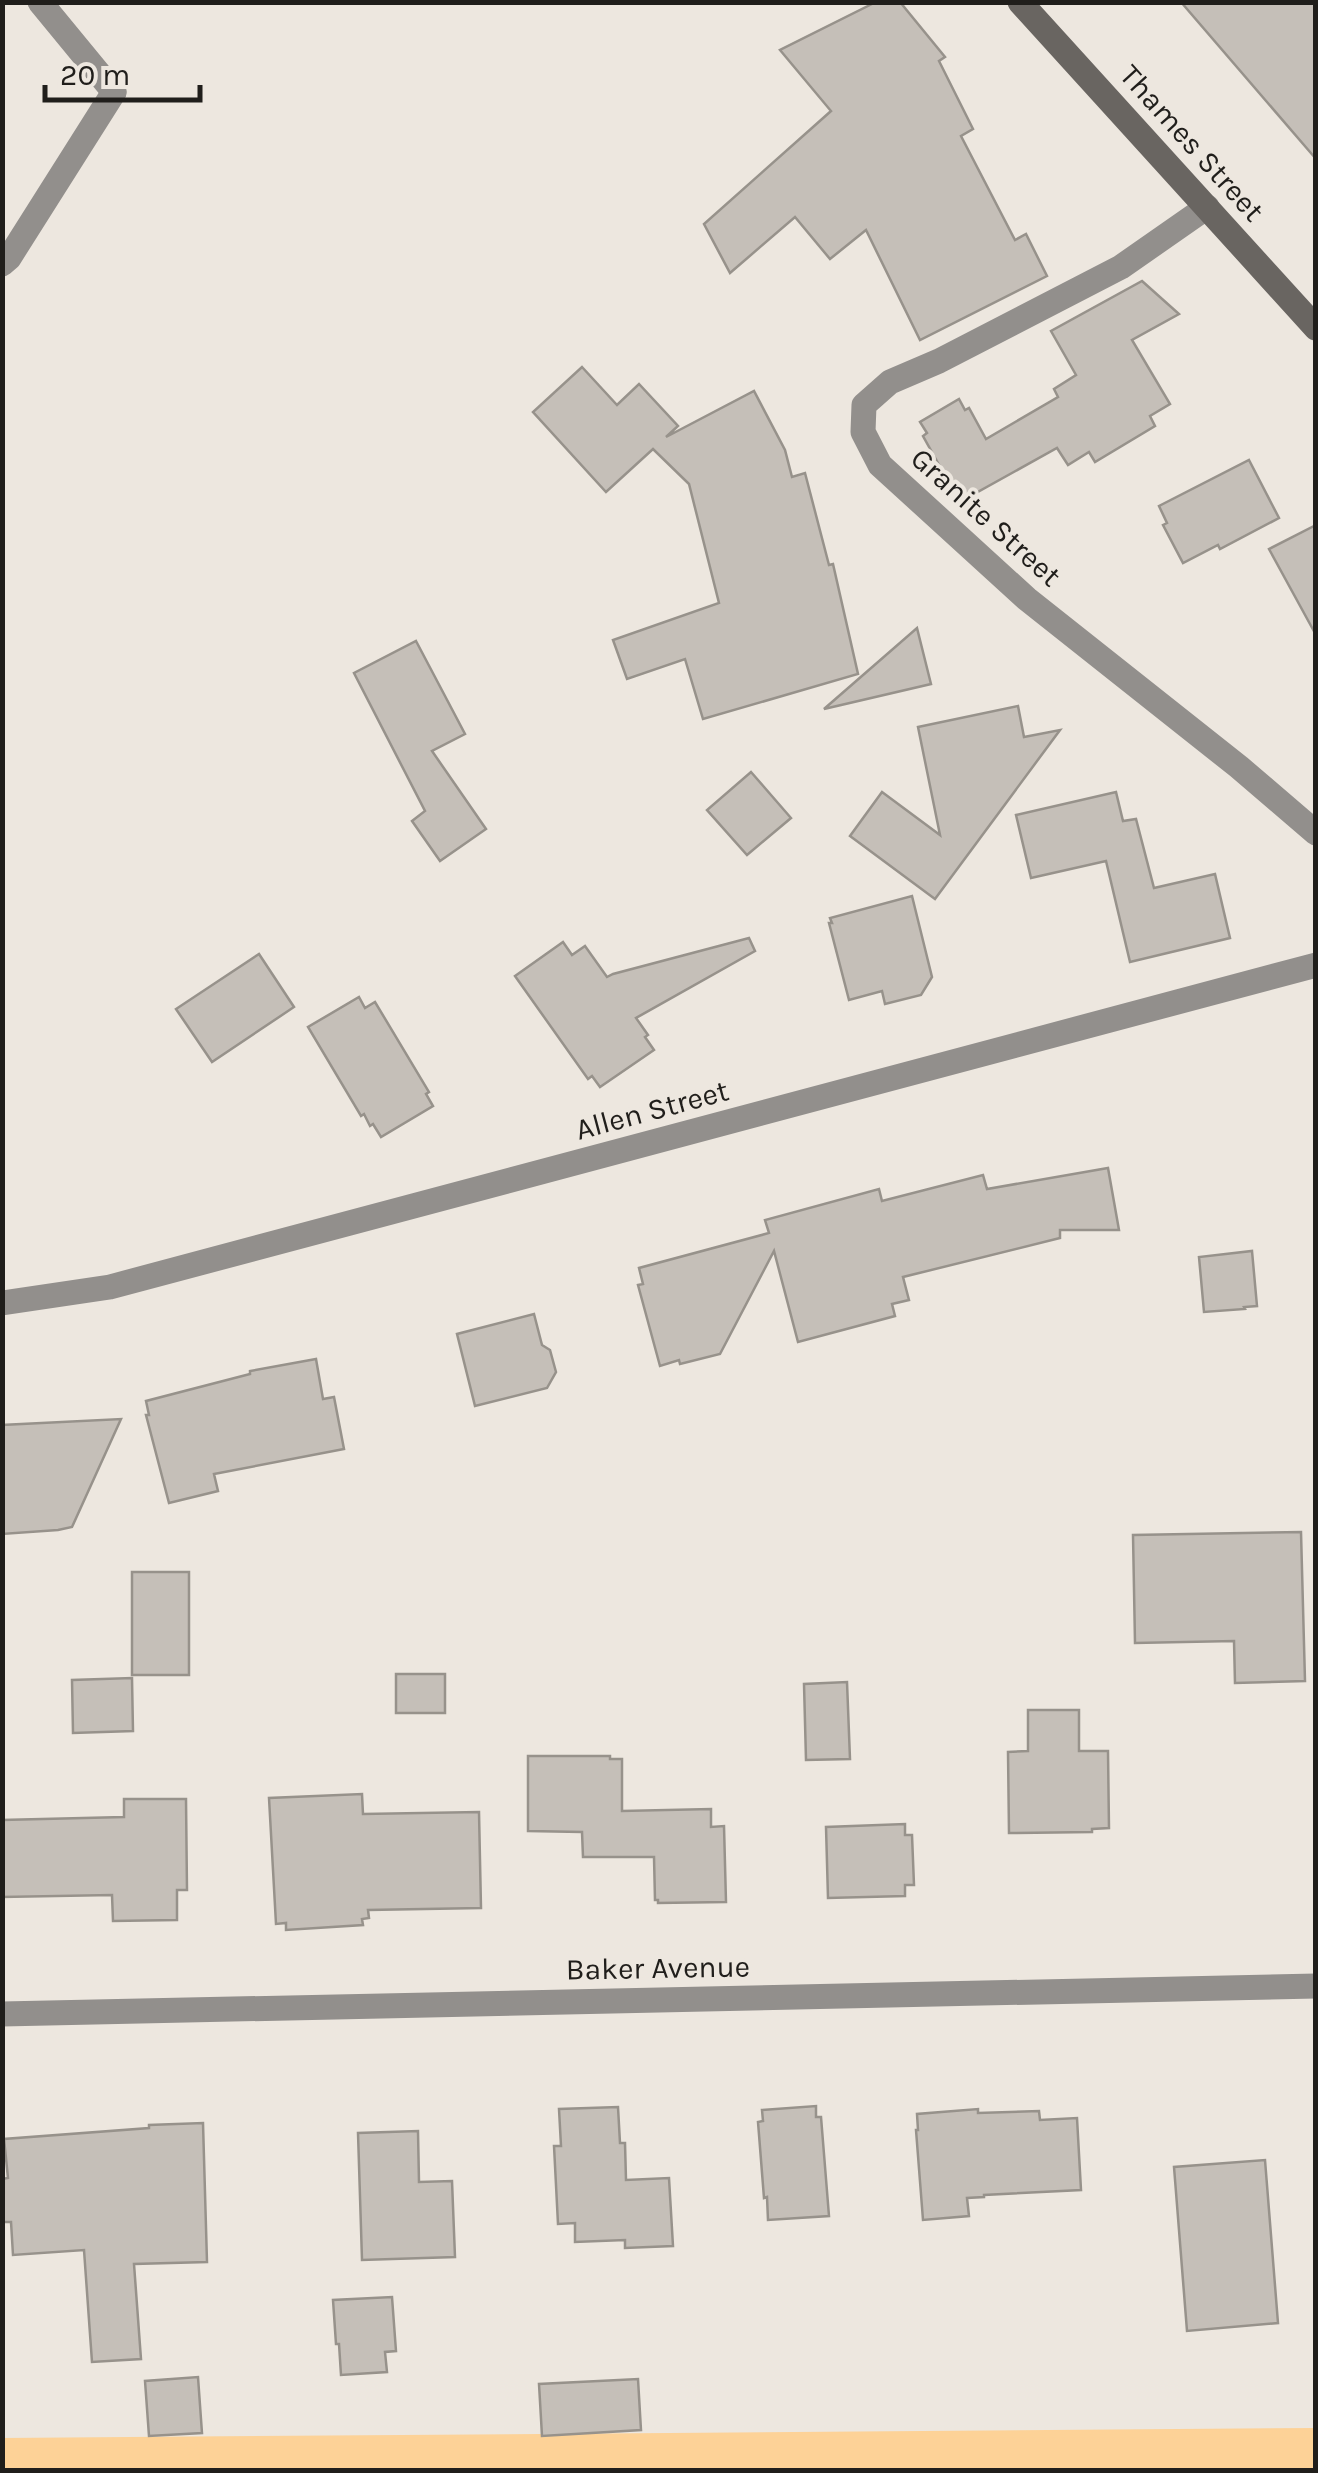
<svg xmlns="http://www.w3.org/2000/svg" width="1318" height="2473" font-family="Karla,sans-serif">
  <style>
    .green { fill: #fdd297 }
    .building { fill: #c5bfb8; stroke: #97928b; stroke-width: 2.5 }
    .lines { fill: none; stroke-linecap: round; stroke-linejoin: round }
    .lane { stroke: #928f8c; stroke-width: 25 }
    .street { stroke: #928f8c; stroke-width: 25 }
    .secondary { stroke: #696561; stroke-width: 25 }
    .labels { text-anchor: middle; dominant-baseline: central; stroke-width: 8; stroke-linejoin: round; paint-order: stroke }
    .street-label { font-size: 30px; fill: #201e1b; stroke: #ede7df }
  </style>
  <rect width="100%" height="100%" fill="#ede7df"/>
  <path class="green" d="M 1315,2428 L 1316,2470 L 3,2470 L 2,2438 Z"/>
  <g class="building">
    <path d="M 876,2 L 900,2 L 945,57 L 939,61 L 973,129 L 961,136 L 1015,240 L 1026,234 L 1047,276 L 920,340 L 866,230 L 830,259 L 795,217 L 730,273 L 704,224 L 831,111 L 780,50 Z"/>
    <path d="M 1181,2 L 1316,2 L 1316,159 Z"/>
    <path d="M 1142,281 L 1179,314 L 1132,340 L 1170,404 L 1150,416 L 1155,426 L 1095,462 L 1089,452 L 1068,465 L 1057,448 L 965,499 L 958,487 L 953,490 L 923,436 L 927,433 L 920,422 L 959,399 L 965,410 L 969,408 L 986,439 L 1058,397 L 1054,389 L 1076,375 L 1051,331 Z"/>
    <path d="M 582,367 L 617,405 L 639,384 L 678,426 L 666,437 L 754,391 L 785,450 L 792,477 L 805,473 L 829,565 L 833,564 L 858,674 L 703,719 L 685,659 L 627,679 L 613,640 L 719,603 L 689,484 L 653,449 L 606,492 L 533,412 Z"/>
    <path d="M 1249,460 L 1279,518 L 1220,549 L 1218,545 L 1183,563 L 1163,525 L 1167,523 L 1159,506 Z"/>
    <path d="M 1316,525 L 1316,635 L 1269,549 Z"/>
    <path d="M 917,628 L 931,684 L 824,709 Z"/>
    <path d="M 416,641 L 465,734 L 432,751 L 486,829 L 440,861 L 412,821 L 425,811 L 354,673 Z"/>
    <path d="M 1018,706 L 1024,737 L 1060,730 L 935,899 L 850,836 L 882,792 L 940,835 L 918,727 Z"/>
    <path d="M 751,772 L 791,818 L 747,855 L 707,810 Z"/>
    <path d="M 1116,792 L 1123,821 L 1136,819 L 1154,888 L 1215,874 L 1230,938 L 1130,962 L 1106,861 L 1031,878 L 1016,815 Z"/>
    <path d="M 912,896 L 932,977 L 921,995 L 885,1004 L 882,991 L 849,1000 L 829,923 L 832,923 L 830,918 Z"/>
    <path d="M 749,938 L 755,951 L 636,1018 L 648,1035 L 645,1037 L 654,1050 L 600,1087 L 592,1076 L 588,1079 L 515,976 L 563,942 L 572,955 L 585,946 L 607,977 L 613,974 Z"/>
    <path d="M 259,954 L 294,1007 L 212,1062 L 176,1009 Z"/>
    <path d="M 359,997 L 365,1008 L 375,1002 L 429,1092 L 426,1094 L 433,1106 L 381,1137 L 373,1124 L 370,1126 L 364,1114 L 361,1116 L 308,1027 Z"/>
    <path d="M 1108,1168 L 1119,1230 L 1060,1230 L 1060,1238 L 903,1277 L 909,1300 L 892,1304 L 895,1316 L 798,1342 L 774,1251 L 720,1354 L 680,1364 L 679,1360 L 660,1366 L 638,1285 L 643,1284 L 639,1268 L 769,1233 L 765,1220 L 879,1189 L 882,1201 L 983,1175 L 987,1189 Z"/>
    <path d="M 1252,1251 L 1257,1306 L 1244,1307 L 1245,1309 L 1204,1312 L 1199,1257 Z"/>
    <path d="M 534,1314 L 542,1345 L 550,1350 L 556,1372 L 547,1388 L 475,1406 L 457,1334 Z"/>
    <path d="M 316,1359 L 323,1399 L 334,1397 L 344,1449 L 214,1474 L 218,1491 L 169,1503 L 146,1415 L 149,1415 L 146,1401 L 250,1374 L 250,1371 Z"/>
    <path d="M 121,1419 L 72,1527 L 58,1530 L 2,1534 L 2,1425 Z"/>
    <path d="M 1301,1532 L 1305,1681 L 1235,1683 L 1234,1641 L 1135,1643 L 1133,1535 Z"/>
    <rect x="132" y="1572" width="57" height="103"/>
    <rect x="396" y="1674" width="49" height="39"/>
    <path d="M 132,1678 L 133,1731 L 73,1733 L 72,1680 Z"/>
    <path d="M 847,1682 L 850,1759 L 806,1760 L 804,1684 Z"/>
    <path d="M 1028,1710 L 1079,1710 L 1079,1751 L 1108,1751 L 1109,1828 L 1092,1829 L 1092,1832 L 1009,1833 L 1008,1752 L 1028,1751 Z"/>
    <path d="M 528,1756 L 610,1756 L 610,1759 L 622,1759 L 622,1811 L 711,1809 L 711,1827 L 724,1826 L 726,1902 L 658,1903 L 658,1900 L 655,1900 L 654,1857 L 583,1857 L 582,1832 L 528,1831 Z"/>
    <path d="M 362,1794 L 363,1814 L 479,1812 L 481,1908 L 368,1910 L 369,1918 L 362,1919 L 363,1925 L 286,1930 L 286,1923 L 276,1924 L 269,1798 Z"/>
    <path d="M 124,1799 L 186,1799 L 187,1890 L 177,1890 L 177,1920 L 113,1921 L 112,1895 L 2,1897 L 2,1820 L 124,1817 Z"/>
    <path d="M 905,1824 L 905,1835 L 912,1835 L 914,1885 L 905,1885 L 905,1896 L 828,1898 L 826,1827 Z"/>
    <path d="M 816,2106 L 816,2117 L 821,2117 L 829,2216 L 768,2220 L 767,2197 L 764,2198 L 758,2122 L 763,2121 L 762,2110 Z"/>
    <path d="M 618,2107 L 620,2143 L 625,2143 L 626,2180 L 669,2178 L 673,2246 L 625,2248 L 625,2240 L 575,2242 L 575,2223 L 558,2224 L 554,2146 L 561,2146 L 559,2109 Z"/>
    <path d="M 978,2109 L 978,2113 L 1039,2111 L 1040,2120 L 1077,2118 L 1081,2190 L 984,2195 L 984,2197 L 967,2198 L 969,2216 L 923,2220 L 916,2130 L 918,2130 L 917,2114 Z"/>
    <path d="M 203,2123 L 207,2262 L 134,2264 L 141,2359 L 92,2362 L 84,2250 L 13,2255 L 11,2222 L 2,2222 L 2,2179 L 8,2178 L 4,2139 L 149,2128 L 149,2125 Z"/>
    <path d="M 418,2131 L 419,2182 L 452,2181 L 455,2257 L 362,2260 L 358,2133 Z"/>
    <path d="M 1265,2160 L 1278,2323 L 1187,2331 L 1174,2167 Z"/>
    <path d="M 392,2297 L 396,2351 L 385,2352 L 387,2372 L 341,2375 L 339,2344 L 336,2344 L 333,2300 Z"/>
    <path d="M 198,2377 L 202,2433 L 149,2436 L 145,2381 Z"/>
    <path d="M 638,2379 L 641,2430 L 542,2436 L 539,2384 Z"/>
  </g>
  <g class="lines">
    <path class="lane" d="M 2,264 L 9,258 L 114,92"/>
    <g class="street">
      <path d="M 40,2 L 114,92"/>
      <path d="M 1207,207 L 1121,267 L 939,361 L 890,382 L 864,405 L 863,432 L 880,465 L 1027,599 L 1239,767 L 1316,833"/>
      <path d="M 2,1303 L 110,1287 L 1316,965"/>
      <path d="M 2,2014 L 1316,1986"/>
    </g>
    <path class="secondary" d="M 1020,2 L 1316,328"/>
  </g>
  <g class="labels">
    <g class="street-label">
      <text transform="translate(1192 143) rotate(48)">Thames Street</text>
      <text transform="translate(986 517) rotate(42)">Granite Street</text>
      <text transform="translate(652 1110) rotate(-15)">Allen Street</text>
      <text transform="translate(658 1968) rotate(-1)">Baker Avenue</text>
    </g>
  </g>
  <rect width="1318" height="2473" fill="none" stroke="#201e1b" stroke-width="10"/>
  <path d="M45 85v15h155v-15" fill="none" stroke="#201e1b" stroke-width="5"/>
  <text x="60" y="85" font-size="30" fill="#201e1b" stroke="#ede7df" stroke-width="8" paint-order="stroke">20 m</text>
</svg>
